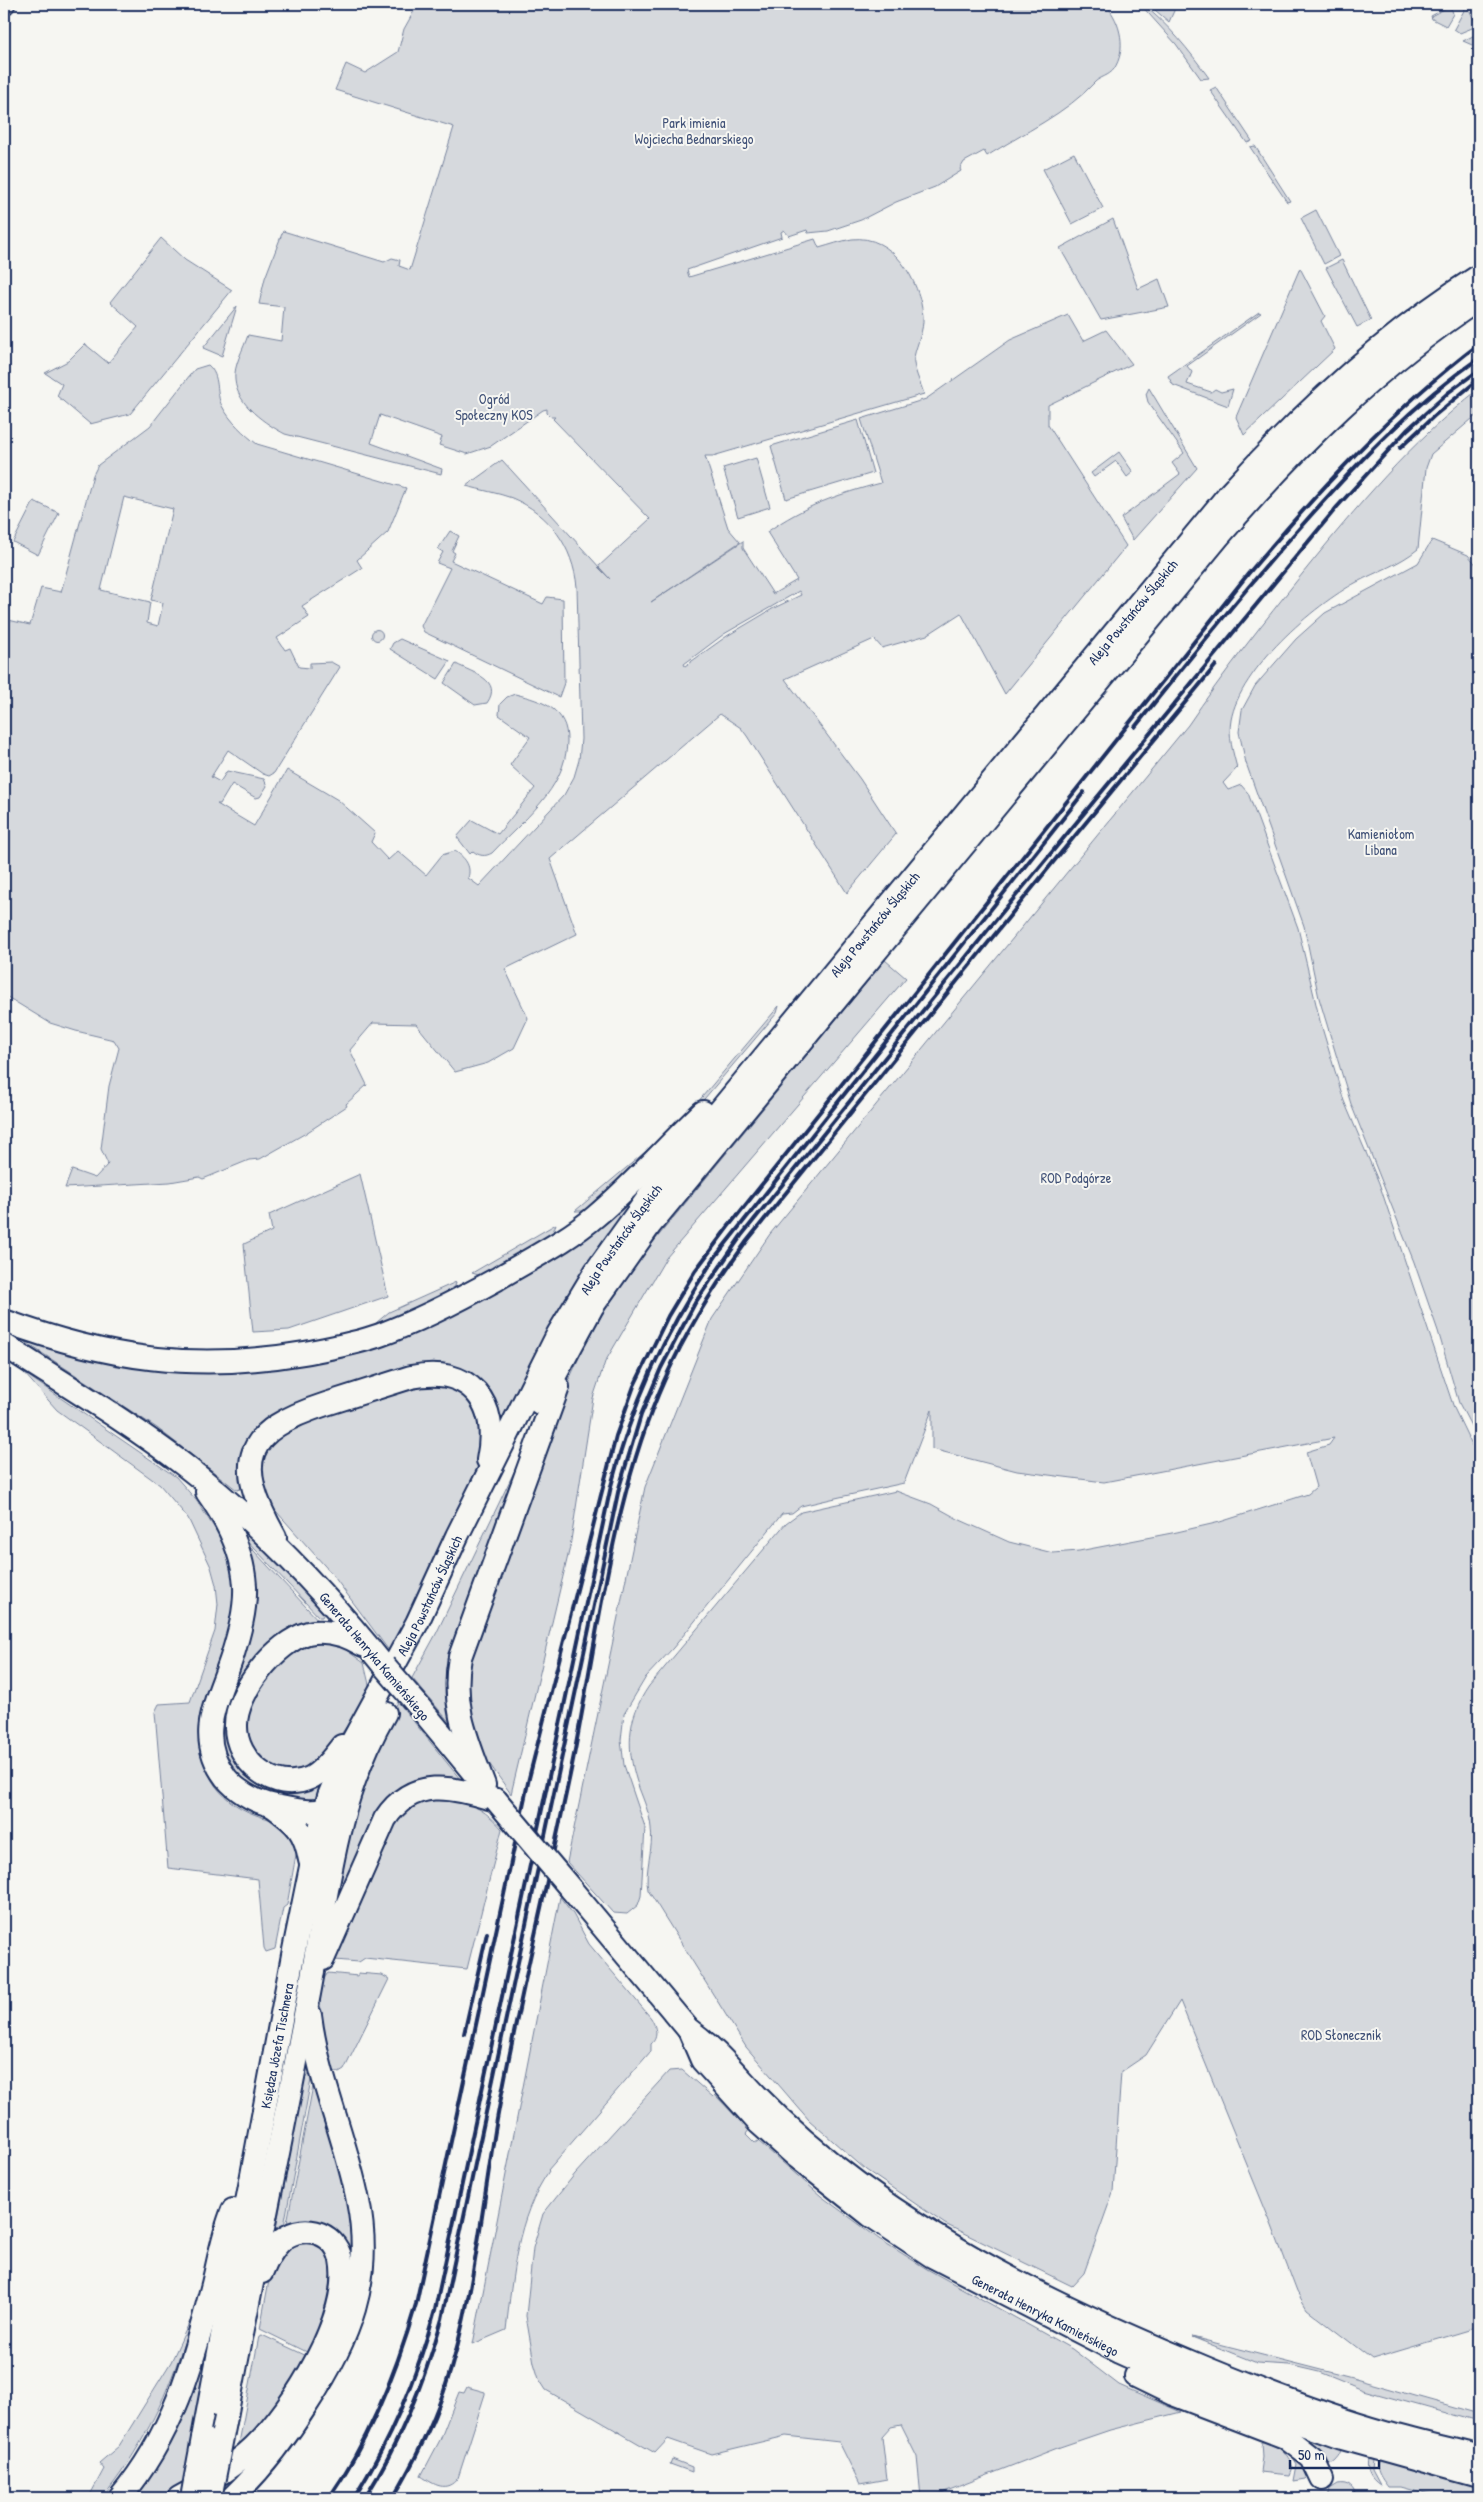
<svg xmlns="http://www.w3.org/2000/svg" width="1483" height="2502" font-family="'Patrick Hand',sans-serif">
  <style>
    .green { fill: #d6d9dd; stroke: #78849e; fill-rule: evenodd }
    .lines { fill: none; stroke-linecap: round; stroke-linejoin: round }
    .minor-casing { stroke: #1b2f5e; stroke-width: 21 }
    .major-casing { stroke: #1b2f5e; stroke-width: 26 }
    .minor { stroke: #f6f6f2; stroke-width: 18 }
    .major { stroke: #f6f6f2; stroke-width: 22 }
    .tram { stroke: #1b2f5e; stroke-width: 1 }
    .rail { stroke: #1b2f5e; stroke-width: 4 }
    .major-bridge-casing { stroke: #1b2f5e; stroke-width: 26; stroke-linecap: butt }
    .major-bridge { stroke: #f6f6f2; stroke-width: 22 }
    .labels { text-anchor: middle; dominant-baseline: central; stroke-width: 4; stroke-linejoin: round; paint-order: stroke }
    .park-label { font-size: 14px; fill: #405177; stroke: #f6f6f2 }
    .street-label { font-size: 14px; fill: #1b2f5e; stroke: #f6f6f2 }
  </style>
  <rect width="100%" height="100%" fill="#f6f6f2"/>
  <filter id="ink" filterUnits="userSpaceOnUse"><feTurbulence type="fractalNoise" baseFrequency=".02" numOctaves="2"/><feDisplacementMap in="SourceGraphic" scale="10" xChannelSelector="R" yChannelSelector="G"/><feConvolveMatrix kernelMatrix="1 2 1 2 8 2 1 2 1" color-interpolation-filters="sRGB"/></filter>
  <g filter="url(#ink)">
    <g class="green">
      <path d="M 418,4 L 1106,5 C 1121,23 1127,49 1114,69 C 1109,76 1100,77 1095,82 C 1067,113 1023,133 987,156 L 984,151 L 964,162 L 960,169 L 961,171 L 935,187 L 896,202 L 861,220 L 828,231 L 808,233 L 807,230 L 789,236 L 784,230 L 781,232 L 782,237 L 687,270 L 689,277 L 815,239 L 819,248 C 830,245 841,241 852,239 C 893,234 920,281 923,316 C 924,331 917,343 914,357 C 912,366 921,384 924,394 L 713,456 L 705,456 L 728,528 L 740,542 L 651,602 L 743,541 L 743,548 L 773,594 L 797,580 L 767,532 C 803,506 839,494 881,483 L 861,419 L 926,399 L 1010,340 L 1068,315 L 1083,341 L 1106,330 L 1132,364 L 1048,405 L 1048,425 L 1126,546 L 1005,694 L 961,613 L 927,635 L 882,648 L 874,639 L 785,679 L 860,779 L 896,834 L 847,893 L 747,736 L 741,728 L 720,714 L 550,859 L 577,934 L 505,969 L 528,1018 L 514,1048 L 488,1063 L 455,1072 L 416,1024 L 373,1023 L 350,1050 L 367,1085 L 346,1104 L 347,1106 L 306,1133 L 260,1159 L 249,1160 L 203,1179 L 199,1177 L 170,1182 L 65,1188 L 72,1170 L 95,1178 L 108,1164 L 101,1149 L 109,1086 L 119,1048 L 114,1040 L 76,1031 L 50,1023 L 4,995 L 4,619 L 30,625 L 41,588 L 61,592 L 93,475 L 98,465 L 150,426 L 190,375 L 195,369 L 208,365 C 221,376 215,393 222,406 C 230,421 244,434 257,444 L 406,488 L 388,532 L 357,560 L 362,568 L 302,606 L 309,617 L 277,638 L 285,650 L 290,648 L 299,667 L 310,668 L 310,663 L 331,662 L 340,667 L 274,773 L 269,776 L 263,774 L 228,750 L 211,777 L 220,782 L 227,771 L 264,779 L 267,786 L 260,797 L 256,798 L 232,784 L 220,804 L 217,804 L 254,826 L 287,770 L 338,800 L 375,833 L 371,842 L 388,860 L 398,851 L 426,875 L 442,855 L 455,851 C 464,857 472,865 468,878 L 479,886 L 564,795 L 574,777 L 579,760 L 581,739 L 577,587 C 573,547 550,514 512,498 C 498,493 481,490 466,486 L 502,460 L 610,579 L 598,567 L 650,519 L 553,419 L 555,417 L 551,417 L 547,413 L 547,409 L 543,410 L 491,446 L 467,454 L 439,445 L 442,437 L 380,415 L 371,443 L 442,469 L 441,474 L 285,434 C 266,424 237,405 235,380 C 233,366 244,348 248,335 L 281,341 L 284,307 L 259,304 L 265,278 L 283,231 L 384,262 L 392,258 L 400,260 L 399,266 L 410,270 L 454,127 L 335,90 L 346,64 L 365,73 L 398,52 L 404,29 ZM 124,497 L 173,509 L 151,600 L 163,603 L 158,626 L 147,623 L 150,602 L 101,590 ZM 799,591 L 801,595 L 774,608 L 727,636 L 685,666 L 684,664 L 724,634 Z"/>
      <path d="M 1140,4 L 1142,4 C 1169,25 1189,50 1209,78 L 1201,79 L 1176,44 Z"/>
      <path d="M 1148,4 L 1177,4 L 1169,22 Z"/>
      <path d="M 1467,5 L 1477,26 L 1460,33 L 1454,29 Z"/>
      <path d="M 1448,7 L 1452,10 L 1453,14 L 1446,26 L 1432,19 L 1431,16 Z"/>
      <path d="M 1479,33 L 1479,48 L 1463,41 Z"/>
      <path d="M 1216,87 L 1252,141 L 1247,143 L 1210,90 Z"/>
      <path d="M 1255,146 L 1290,201 L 1287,202 L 1250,147 Z"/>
      <path d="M 1074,153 L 1103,208 L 1072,224 L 1043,169 Z"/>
      <path d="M 1316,210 L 1339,256 L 1324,264 L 1301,218 Z"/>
      <path d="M 1113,219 L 1138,289 L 1159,279 L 1169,307 L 1101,320 L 1060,248 Z"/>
      <path d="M 161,238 L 185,260 L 232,290 L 130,414 L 90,424 L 57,396 L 62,384 L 45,373 L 68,361 L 85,344 L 108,363 L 138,327 L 110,302 Z"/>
      <path d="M 1342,260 L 1371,320 L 1357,327 L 1326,268 Z"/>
      <path d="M 1300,268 L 1325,316 L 1321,321 L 1335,349 L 1244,435 L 1236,417 Z"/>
      <path d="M 237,306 L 222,356 L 203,348 Z"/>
      <path d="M 1259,312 L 1261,313 L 1187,366 L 1192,372 L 1187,384 L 1211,392 L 1215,389 L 1221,392 L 1233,389 L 1228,406 L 1173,385 L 1168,376 Z"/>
      <path d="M 1149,388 L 1197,468 L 1133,540 L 1121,518 L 1180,474 L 1172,463 L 1184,453 L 1148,402 L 1146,394 Z"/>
      <path d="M 1479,389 L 1479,413 L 1431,454 L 1426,468 L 1418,549 C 1400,564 1378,571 1357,582 C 1314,605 1240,669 1231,720 C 1228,737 1233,752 1237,768 L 1223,783 L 1228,790 L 1241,785 L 1248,793 L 1298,928 L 1320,1021 L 1344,1101 L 1379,1183 L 1454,1408 L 1479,1460 L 1479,2327 L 1372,2359 L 1307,2309 L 1297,2292 L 1272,2226 L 1180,2001 L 1146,2055 L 1121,2072 L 1113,2192 L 1084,2273 L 1072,2286 L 945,2224 L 866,2170 L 809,2120 L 746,2047 L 648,1890 C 644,1870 654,1849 651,1828 C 650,1815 644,1801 639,1788 C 626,1751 626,1719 649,1686 L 786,1523 L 801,1512 L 896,1491 L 931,1504 L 958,1519 L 1009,1542 L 1053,1553 L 1079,1551 L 1177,1532 L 1220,1522 L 1308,1494 L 1316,1487 L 1306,1452 L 1329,1445 L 1334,1438 L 1104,1482 L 1017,1471 L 932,1449 L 932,1410 L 904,1483 L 840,1497 L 801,1506 L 792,1513 L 782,1514 L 673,1648 L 646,1677 L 624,1714 L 621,1740 L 624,1765 L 645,1827 L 641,1896 L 638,1905 L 627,1914 L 613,1913 L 567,1862 L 645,1487 L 712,1319 L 770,1234 L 1188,725 C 1224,672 1263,623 1303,573 C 1357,506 1411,442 1479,389 Z"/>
      <path d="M 858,420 L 873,473 L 786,499 L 771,446 Z"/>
      <path d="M 1119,452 L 1133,472 L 1127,477 L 1116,461 L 1094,477 L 1091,473 Z"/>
      <path d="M 756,458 L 770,507 L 738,517 L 723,468 Z"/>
      <path d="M 34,501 L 59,513 L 38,555 L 13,542 Z"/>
      <path d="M 450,531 L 459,536 L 452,551 L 455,553 L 451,561 L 543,604 L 547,597 L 563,599 L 564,683 L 559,697 L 424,632 L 421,626 L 450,568 L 437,563 L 443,552 L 438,549 Z"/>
      <path d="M 1432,540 L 1468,555 L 1479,568 L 1479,1441 L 1459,1403 L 1438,1331 L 1414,1262 L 1351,1104 L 1319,998 L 1304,926 L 1246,763 L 1239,732 L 1242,710 L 1255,686 L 1296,639 L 1325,613 L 1418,563 Z"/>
      <circle cx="377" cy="635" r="5.5"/>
      <path d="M 400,639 L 450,661 L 438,679 L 390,649 L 393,643 Z"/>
      <path d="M 456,664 C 473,673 503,680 487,703 L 475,705 L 444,683 Z"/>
      <path d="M 515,694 C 543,701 568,709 567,742 C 566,789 522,821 492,853 C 485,857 479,856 473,851 L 470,854 L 457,837 L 472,820 L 498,834 L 535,788 L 510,765 L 530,737 L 499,715 L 500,704 L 507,697 Z"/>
      <path d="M 885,960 L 906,978 L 666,1258 L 605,1362 L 593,1398 L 570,1547 L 511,1794 L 481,1752 L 461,1678 L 557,1407 L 581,1353 L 602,1315 L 637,1262 Z"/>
      <path d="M 779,1006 L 777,1013 L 699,1105 L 697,1103 Z"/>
      <path d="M 664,1136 L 666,1140 L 587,1211 L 575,1211 Z"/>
      <path d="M 360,1174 L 388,1296 L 289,1330 L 253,1332 L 244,1244 L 272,1231 L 269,1215 Z"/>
      <path d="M 642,1191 L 501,1435 L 462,1375 L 280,1415 L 246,1487 L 237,1490 L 157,1428 L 5,1329 L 43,1340 L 312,1360 L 587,1235 Z"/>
      <path d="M 556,1224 L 548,1245 L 485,1277 L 472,1273 Z"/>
      <path d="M 456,1282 L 452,1299 L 364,1333 L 389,1312 Z"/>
      <path d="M 24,1373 L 176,1477 L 196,1500 L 231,1553 L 236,1604 L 202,1751 C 208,1795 243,1816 284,1822 L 297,1849 L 287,1905 L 283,1908 L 275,1949 L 266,1952 L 264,1948 L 258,1879 L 168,1868 L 155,1712 L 159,1704 L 190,1702 L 215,1631 L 218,1604 L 216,1585 L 211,1567 L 188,1518 L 160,1485 L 57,1410 Z"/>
      <path d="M 457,1385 L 482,1411 L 481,1460 L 434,1559 L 393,1656 L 332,1574 L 268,1502 L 256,1468 L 272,1435 L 399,1386 Z"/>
      <path d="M 526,1447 L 456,1644 L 454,1725 L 451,1724 L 412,1678 L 436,1634 Z"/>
      <path d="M 239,1526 L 296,1582 L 324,1613 L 322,1617 L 319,1617 L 240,1533 Z"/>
      <path d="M 241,1537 L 320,1622 L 253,1668 L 243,1767 L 327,1775 L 320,1801 L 273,1797 L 238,1779 L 220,1749 L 222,1700 Z"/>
      <path d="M 313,1639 L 342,1647 L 364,1663 L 371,1693 L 323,1759 L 298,1775 L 257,1764 L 240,1721 L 276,1661 Z"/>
      <path d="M 398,1702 L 460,1779 L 458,1783 L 421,1784 L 331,1915 L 349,1829 L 377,1742 Z"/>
      <path d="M 441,1798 C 470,1803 483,1807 502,1829 L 467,1969 L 365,1958 L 359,1962 L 335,1960 L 386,1836 L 406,1810 L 424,1801 Z"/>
      <path d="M 560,1897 L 573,1914 L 589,1944 L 651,2018 C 656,2027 659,2037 651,2044 L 651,2051 L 548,2170 L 549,2171 C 516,2219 513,2274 506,2330 L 473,2344 Z"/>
      <path d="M 328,1973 L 358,1976 L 358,1973 L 382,1975 L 389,1979 L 344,2070 L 339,2073 L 332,2070 C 327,2049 311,1990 328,1973 Z"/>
      <path d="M 682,2070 L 713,2097 L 715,2095 L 749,2130 L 746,2134 L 755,2143 L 758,2141 L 821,2196 L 879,2239 L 927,2269 L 1072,2349 L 1119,2385 L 1181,2412 L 1110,2430 L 1060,2447 L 939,2494 L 921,2497 L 917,2457 L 901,2425 L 891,2427 L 882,2437 L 887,2479 L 860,2484 L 839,2442 L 786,2436 L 711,2454 L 668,2439 L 655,2453 L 546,2390 L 539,2379 L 534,2363 L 526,2316 L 533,2248 L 543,2214 L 575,2174 L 669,2071 Z"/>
      <path d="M 305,2074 L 312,2074 L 284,2226 L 275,2234 Z"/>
      <path d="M 315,2075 L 354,2219 L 351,2262 L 287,2223 Z"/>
      <path d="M 294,2239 L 325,2244 L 336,2274 L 311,2354 L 260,2329 L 270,2275 L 275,2263 Z"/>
      <path d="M 223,2270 L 184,2489 L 168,2498 L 131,2498 Z"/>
      <path d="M 190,2321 C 191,2326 186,2338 183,2346 C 165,2401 139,2453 102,2498 L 86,2498 L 90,2495 L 104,2469 L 99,2463 L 119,2446 L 171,2362 Z"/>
      <path d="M 262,2335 L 309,2357 L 287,2394 L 237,2454 L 259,2336 Z"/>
      <path d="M 1192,2337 L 1352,2378 L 1479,2414 L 1479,2422 L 1363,2390 L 1319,2372 L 1289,2365 L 1257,2363 Z"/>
      <path d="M 467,2387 L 485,2392 L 485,2394 L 458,2478 C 446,2493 435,2485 421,2476 L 440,2440 L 459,2392 L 464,2393 Z"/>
      <path d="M 1282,2431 L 1341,2450 C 1338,2460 1331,2463 1323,2469 Z"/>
      <path d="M 1268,2441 C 1280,2446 1287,2455 1293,2467 L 1290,2475 L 1260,2472 L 1262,2457 L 1261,2442 Z"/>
      <path d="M 1289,2445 L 1310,2475 L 1306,2479 L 1294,2481 L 1297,2465 L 1287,2449 Z"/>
      <path d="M 1368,2457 L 1373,2458 L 1372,2471 L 1380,2486 C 1369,2479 1366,2470 1368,2457 Z"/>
      <path d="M 672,2459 L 692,2467 L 692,2472 L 670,2464 Z"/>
      <path d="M 1379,2460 L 1479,2485 L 1479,2498 L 1441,2498 L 1401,2487 L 1388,2487 C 1382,2479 1374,2469 1379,2460 Z"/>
      <path d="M 1338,2484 C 1348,2482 1355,2488 1356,2498 L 1328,2498 L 1330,2489 Z"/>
    </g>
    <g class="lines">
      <defs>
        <path id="minor" d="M 4,6 L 6,4"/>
        <g id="major">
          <path d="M 4,1321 C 107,1359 195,1372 304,1353 C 330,1348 355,1344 380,1335 C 421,1320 459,1300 497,1279 C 530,1259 567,1241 596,1216 C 634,1184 667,1146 703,1112"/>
          <path d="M 4,1345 C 64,1384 127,1421 184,1465 C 259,1523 325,1592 384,1666"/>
          <path d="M 540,1403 L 592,1307 L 650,1225 L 1219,536 C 1299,444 1376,367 1479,299"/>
          <path d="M 207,1492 C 227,1520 243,1551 245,1586 C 246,1610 239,1634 232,1657 C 218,1700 194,1736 226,1778 C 236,1790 252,1800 267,1804 C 288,1809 318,1817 337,1805"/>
          <path d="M 275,1537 C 233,1461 243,1431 326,1404 C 354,1395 382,1386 411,1377 C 470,1365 500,1402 488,1460"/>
          <path d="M 416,1703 L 473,1772"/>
          <path d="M 342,1746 C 333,1757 323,1772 310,1778 C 274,1794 235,1761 236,1725 C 236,1692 276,1642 308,1633 C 328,1629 346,1635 363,1645"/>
          <path d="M 484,1785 C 467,1740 451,1706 460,1657 L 558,1387"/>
          <path d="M 274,1807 C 297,1824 305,1831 310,1860"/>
          <path d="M 571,1889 L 688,2029 C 716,2049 734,2072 757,2096 C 788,2128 822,2157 857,2183 C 958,2257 1069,2311 1184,2359 C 1250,2387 1316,2413 1386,2433 C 1417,2442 1448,2449 1479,2457"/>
          <path d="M 323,1959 L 385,1819 C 414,1775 454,1788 496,1800"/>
          <path id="s1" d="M 689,2030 L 702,2060 L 759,2123 L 797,2157 L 870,2215 L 932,2256 L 1119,2352 L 1197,2387 L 1342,2438 L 1479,2476"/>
          <path d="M 1136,2376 L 1173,2394 L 1285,2437 L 1312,2458 L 1322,2479"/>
          <path d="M 226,2417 C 252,2277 282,2139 308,1999 C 327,1900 333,1803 385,1713"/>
          <path id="s2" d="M 203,2438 L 293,1955 L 315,1847 L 329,1796 L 350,1746 L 417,1623 L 457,1536 L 558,1334 L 596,1271 L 651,1194 L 1229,494 C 1303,412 1385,335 1479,276"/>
          <path d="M 120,2498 C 175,2432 192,2364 213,2284 C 219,2259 223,2234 233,2210"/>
          <path d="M 179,2498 C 205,2484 232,2468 254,2447 C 293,2409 352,2316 341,2260 C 335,2230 299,2222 279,2243 C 271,2251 266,2262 262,2272"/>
          <path d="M 232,2498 C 261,2470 285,2439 307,2404 C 349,2340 374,2280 358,2201 C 346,2138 318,2079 310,2015"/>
        </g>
      </defs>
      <use href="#minor" class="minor-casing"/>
      <use href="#major" class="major-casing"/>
      <use href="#minor" class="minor"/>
      <use href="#major" class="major"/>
      <path class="tram" d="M 4,9 L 10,4"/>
      <g class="rail">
        <path d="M 1400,448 L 1434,416 L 1479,379"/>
        <path d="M 1135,727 C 1190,658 1245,589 1304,523 C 1357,463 1413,404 1479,358"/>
        <path d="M 464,2034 L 487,1933"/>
        <path d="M 329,2498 C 370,2439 396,2373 416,2304 L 529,1778 L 616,1436 L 634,1386 L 668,1316 L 695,1271 L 728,1227 L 1248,574 C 1318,491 1392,410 1479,344"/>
        <path d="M 354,2498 C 391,2439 417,2377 435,2310 L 611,1486 C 632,1403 667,1327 716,1256 L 1084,792"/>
        <path d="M 365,2498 C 400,2442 424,2383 442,2319 L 619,1488 L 641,1415 L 661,1368 L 695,1303 L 741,1236 L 1000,915 L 1337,507 L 1407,430 L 1449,392 L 1479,370"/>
        <path d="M 393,2498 C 413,2464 431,2428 444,2391 C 473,2305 481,2214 496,2125 C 518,2001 549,1879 574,1755 C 597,1638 612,1506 658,1395 C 681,1339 712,1289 747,1241 L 1055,860 L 1216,665"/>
      </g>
      <defs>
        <g id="major-bridge">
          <path d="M 384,1666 L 416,1703"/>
          <path d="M 496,1800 L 571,1889"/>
          <path d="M 192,2498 L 203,2438"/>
          <path d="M 210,2498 L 226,2417"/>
        </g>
      </defs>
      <use href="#major-bridge" class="major-bridge-casing"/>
      <use href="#major-bridge" class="major-bridge"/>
    </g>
  </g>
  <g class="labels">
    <g class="park-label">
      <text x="694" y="122">Park imienia<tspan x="694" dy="16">Wojciecha Bednarskiego</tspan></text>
      <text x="494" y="398">Ogród<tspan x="494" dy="16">Społeczny KOS</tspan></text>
      <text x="1381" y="833">Kamieniołom<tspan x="1381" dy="16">Libana</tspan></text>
      <text x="1076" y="1177">ROD Podgórze</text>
      <text x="1341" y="2034">ROD Słonecznik</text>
    </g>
    <g class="street-label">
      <text stroke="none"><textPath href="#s2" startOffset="2094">Aleja Powstańców Śląskich</textPath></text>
      <text stroke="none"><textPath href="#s2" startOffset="1689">Aleja Powstańców Śląskich</textPath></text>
      <text stroke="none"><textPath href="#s2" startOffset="1284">Aleja Powstańców Śląskich</textPath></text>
      <text stroke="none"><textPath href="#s2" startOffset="879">Aleja Powstańców Śląskich</textPath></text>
      <text transform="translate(375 1656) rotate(50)">Generała Henryka Kamieńskiego</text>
      <text stroke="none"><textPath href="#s2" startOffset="399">Księdza Józefa Tischnera</textPath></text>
      <text stroke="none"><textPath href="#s1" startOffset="464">Generała Henryka Kamieńskiego</textPath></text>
    </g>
  </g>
  <rect width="1483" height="2502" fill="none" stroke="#f6f6f2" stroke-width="20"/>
  <rect x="10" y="10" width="1463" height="2482" fill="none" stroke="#1b2f5e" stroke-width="2" filter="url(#ink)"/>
  <path d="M1290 2460v8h89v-8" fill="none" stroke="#1b2f5e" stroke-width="2.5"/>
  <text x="1298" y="2460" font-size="15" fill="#1b2f5e" stroke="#f6f6f2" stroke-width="4" paint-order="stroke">50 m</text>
</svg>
